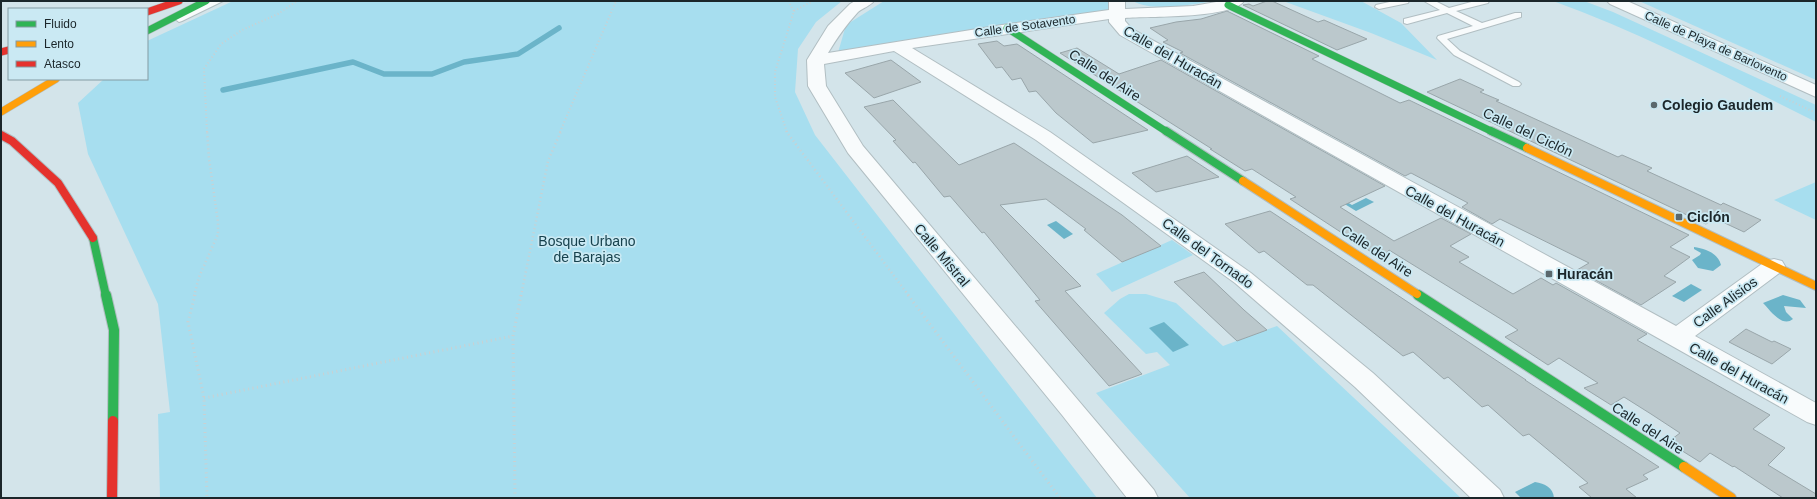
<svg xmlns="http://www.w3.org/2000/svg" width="1817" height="499" font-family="Helvetica,sans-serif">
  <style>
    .green { fill: #a7deef }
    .water { fill: #6bb4c9 }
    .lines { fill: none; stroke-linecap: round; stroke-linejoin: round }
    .stream { stroke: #6bb4c9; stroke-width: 5.5 }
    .building { fill: #bbc8cc; stroke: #99a6aa }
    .lane-casing { stroke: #b1bec2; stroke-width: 2 }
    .street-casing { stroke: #b1bec2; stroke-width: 2 }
    .fast-far2-casing { stroke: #b1bec2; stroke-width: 8 }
    .fast-far1-casing { stroke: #b1bec2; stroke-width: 10 }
    .fast-casing { stroke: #b1bec2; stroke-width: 12 }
    .slow-far2-casing { stroke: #b1bec2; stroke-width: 8 }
    .slow-far1-casing { stroke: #b1bec2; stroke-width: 10 }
    .slow-casing { stroke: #b1bec2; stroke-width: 12 }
    .jam-far2-casing { stroke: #b1bec2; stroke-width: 8 }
    .jam-far1-casing { stroke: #b1bec2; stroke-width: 10 }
    .jam-casing { stroke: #b1bec2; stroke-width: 12 }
    .path-far2 { stroke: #cbd0d1; stroke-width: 2; stroke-dasharray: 1 2.5; stroke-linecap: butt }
    .path-far1 { stroke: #cbd0d1; stroke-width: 2.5; stroke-dasharray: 1 3; stroke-linecap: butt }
    .path { stroke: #cbd0d1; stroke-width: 3; stroke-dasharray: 1 3.5; stroke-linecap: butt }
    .lane { fill: #f8fbfc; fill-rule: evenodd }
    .street { fill: #f8fbfc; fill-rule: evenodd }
    .fast-far2 { stroke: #30b455; stroke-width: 7 }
    .fast-far1 { stroke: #30b455; stroke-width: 8 }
    .fast { stroke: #30b455; stroke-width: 10 }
    .slow-far2 { stroke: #ff9f0a; stroke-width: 7 }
    .slow-far1 { stroke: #ff9f0a; stroke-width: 8 }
    .slow { stroke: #ff9f0a; stroke-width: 10 }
    .jam-far2 { stroke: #e5322d; stroke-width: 7 }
    .jam-far1 { stroke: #e5322d; stroke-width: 8 }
    .jam { stroke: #e5322d; stroke-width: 10 }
    .poi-dot { fill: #5b686d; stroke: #cae9f3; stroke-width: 1.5 }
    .labels { text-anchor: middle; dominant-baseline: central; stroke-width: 3.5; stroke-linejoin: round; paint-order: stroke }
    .far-street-label { font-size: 12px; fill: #1b262a; stroke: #cae9f3 }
    .street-label { font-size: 14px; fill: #1b262a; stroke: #cae9f3 }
    .poi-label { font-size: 14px; font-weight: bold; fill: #1b262a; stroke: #cae9f3; text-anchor: start }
    .park-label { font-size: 14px; fill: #16414d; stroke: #cae9f3 }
  </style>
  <rect width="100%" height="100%" fill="#d3e4ea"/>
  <g class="green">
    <path d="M 233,1 L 842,1 L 816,22 L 798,49 L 795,92 L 815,135 L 1097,498 L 160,498 L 158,414 L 170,412 L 158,304 L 88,154 L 78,103 L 104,79 L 147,79 L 147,41 Z"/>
    <path d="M 884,1 L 1119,1 L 1116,13 L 837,56 L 846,25 Z"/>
    <path d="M 1133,1 L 1212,1 C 1192,5 1151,12 1133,1 Z"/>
    <path d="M 1283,1 L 1361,1 L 1401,23 L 1437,60 L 1371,33 Z"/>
    <path d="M 1553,1 L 1584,1 L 1613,12 L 1816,105 L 1816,122 C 1730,79 1644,34 1553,1 Z"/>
    <path d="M 1639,1 L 1816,1 L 1816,80 Z"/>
    <path d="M 1816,182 L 1816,220 L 1774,200 Z"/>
    <path d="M 1172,240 L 1193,255 L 1112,292 L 1096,274 Z"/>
    <path d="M 1129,294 L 1146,294 L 1176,303 L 1223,346 L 1277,326 L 1461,498 L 1190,498 L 1096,393 L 1170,365 L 1157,352 L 1146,354 L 1104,313 L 1120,299 Z"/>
  </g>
  <g class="water">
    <path d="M 1366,198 L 1374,202 L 1356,211 L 1343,203 L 1347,202 L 1352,205 Z"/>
    <path d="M 1056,221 L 1073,234 L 1064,239 L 1047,225 Z"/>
    <path d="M 1694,247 C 1706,249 1718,253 1721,265 L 1713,271 L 1698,268 L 1692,260 L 1700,255 L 1701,253 L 1694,249 Z"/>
    <path d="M 1691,284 L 1702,290 L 1684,302 L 1672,296 Z"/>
    <path d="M 1783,295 L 1800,300 L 1806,308 L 1784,306 L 1786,312 L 1793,319 C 1782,328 1770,310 1763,303 Z"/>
    <path d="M 1164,322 L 1189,345 L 1173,352 L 1149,328 Z"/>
    <path d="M 1535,482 C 1545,484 1553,487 1554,498 L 1521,498 L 1515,492 Z"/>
  </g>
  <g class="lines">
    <path class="stream" d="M 223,90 L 353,62 L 384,74 L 432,74 L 464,62 L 518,54 L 559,28"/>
  </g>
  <g class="building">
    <path d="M 1267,1 L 1272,1 L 1318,22 L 1324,20 L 1367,39 L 1337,50 L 1243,5 L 1249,4 L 1253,6 Z"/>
    <path d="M 1227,11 L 1319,56 L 1312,59 L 1400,103 L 1409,100 L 1689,235 L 1670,247 L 1690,257 L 1664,276 L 1676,282 L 1641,305 L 1577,270 L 1589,263 L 1500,219 L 1492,224 L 1462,207 L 1468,203 L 1411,173 L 1405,176 L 1180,53 L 1183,52 L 1163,42 L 1168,40 L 1150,28 L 1176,22 L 1201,19 Z"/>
    <path d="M 997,41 L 1004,46 L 1017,44 L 1148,130 L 1093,143 L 1056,113 L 1036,91 L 1029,92 L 1021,78 L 1012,80 L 1002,67 L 996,68 L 978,44 Z"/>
    <path d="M 1077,48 L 1119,74 L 1161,60 L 1385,186 L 1340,207 L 1394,241 L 1441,218 L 1471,234 L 1450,246 L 1469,257 L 1459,262 L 1513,294 L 1541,278 L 1553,285 L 1556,283 L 1647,334 L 1637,340 L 1770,415 L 1753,429 L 1785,448 L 1768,465 L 1816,494 L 1816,498 L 1783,498 L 1734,466 L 1733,467 L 1710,453 L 1700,462 L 1668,442 L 1680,433 L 1651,414 L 1624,397 L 1611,405 L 1584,388 L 1598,383 L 1559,358 L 1548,365 L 1505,337 L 1518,330 L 1509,324 L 1389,250 L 1382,259 L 1290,199 L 1296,197 L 1252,169 L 1245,171 L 1210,149 L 1212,149 L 1060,53 Z"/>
    <path d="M 891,60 L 921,82 L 874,98 L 845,73 Z"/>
    <path d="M 1460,79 L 1484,90 L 1480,92 L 1499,100 L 1496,101 L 1618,157 L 1622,155 L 1652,168 L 1647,171 L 1721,205 L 1723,203 L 1761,220 L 1744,232 L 1714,218 L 1706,224 L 1427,92 Z"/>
    <path d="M 893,100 L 959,165 L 1014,143 L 1122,215 L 1161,246 L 1122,262 L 1084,230 L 1086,229 L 1046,199 L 1000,205 L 1081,286 L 1065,291 L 1142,374 L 1109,386 L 1035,301 L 1040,300 L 984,232 L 982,233 L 950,196 L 944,197 L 915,162 L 913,163 L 893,141 L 896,140 L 864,107 Z"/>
    <path d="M 1187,156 L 1219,177 L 1156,192 L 1132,173 Z"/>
    <path d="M 1270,211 L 1526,380 L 1525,380 L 1659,467 L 1643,475 L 1648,479 L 1626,489 L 1637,498 L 1592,498 L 1579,487 L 1588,483 L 1529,434 L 1523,436 L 1488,405 L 1482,407 L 1448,377 L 1444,379 L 1413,352 L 1403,356 L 1313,285 L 1307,285 L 1264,251 L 1259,253 L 1225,224 Z"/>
    <path d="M 1204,272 L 1244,310 L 1267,330 L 1237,341 L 1174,282 Z"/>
    <path d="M 1746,329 L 1772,342 L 1774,341 L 1791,349 L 1772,364 L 1729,342 Z"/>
  </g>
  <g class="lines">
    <defs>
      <g id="lane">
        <path d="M 212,1 L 223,1 L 182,21 L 179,22 L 175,19 Z"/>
        <path d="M 1394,1 L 1409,1 L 1408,3 L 1379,9 L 1375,7 L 1376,5 Z"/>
        <path d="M 1424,1 L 1435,1 L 1449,8 L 1475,1 L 1489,1 L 1488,3 L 1456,11 L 1482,23 L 1515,13 L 1521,13 L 1521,17 L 1447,39 L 1460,51 L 1519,82 L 1521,84 L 1519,86 L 1513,86 L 1454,55 L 1437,38 L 1438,36 L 1473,26 L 1447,13 L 1407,24 L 1404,23 L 1404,19 L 1440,10 Z"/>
      </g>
      <g id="street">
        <path d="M 855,1 L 874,1 C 870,6 863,8 858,12 C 846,25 837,38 828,53 L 1002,25 L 1109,10 L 1109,1 L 1125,1 L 1125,9 L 1193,6 L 1222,1 L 1244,1 C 1231,19 1147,16 1125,18 L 1125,21 L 1132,29 L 1676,326 L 1766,261 L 1774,259 L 1782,261 L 1785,266 L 1782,271 L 1695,336 L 1816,403 L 1816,425 L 1807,422 L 1120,35 L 1109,22 L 1109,19 L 912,48 L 1050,132 L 1251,273 L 1373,373 L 1500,490 L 1504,498 L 1471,498 L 1355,387 L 1235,283 L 1036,140 L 894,51 L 824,64 L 826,86 L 863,146 L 1154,490 L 1158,498 L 1127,498 L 1062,415 L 848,153 L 808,86 L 807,60 L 828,26 L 850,4 Z"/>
        <path d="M 1607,1 L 1627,1 L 1816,85 L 1816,97 L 1610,4 Z"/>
      </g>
      <g id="fast-far2">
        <path d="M 1228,5 L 1493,132"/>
        <path d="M 1007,28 L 1167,132"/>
        <path d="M 147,31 L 206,1"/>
      </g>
      <g id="fast-far1">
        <path d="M 1166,131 L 1243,181"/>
        <path d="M 1491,131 L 1527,148"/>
        <path d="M 93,238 L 106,296"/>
        <path d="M 1417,294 L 1419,296"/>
      </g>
      <g id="fast">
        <path d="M 106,295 L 114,330 L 113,421"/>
        <path d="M 1418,295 L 1684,467"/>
      </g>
      <path id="slow-far2" d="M 1,112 L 56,79"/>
      <g id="slow-far1">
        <path d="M 1527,148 L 1816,286"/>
        <path d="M 1243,181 L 1417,294"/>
      </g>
      <path id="slow" d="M 1684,467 L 1731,498"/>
      <g id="jam-far2">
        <path d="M 147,12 L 179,1"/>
        <path d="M 1,52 L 9,50"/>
      </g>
      <path id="jam-far1" d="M 1,135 L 12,141 L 58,183 L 93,238"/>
      <path id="jam" d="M 112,498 L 113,421"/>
    </defs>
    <use href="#lane" class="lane-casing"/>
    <use href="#street" class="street-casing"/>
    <use href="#fast-far2" class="fast-far2-casing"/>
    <use href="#fast-far1" class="fast-far1-casing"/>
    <use href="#fast" class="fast-casing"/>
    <use href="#slow-far2" class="slow-far2-casing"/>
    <use href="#slow-far1" class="slow-far1-casing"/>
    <use href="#slow" class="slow-casing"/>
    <use href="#jam-far2" class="jam-far2-casing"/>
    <use href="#jam-far1" class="jam-far1-casing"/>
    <use href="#jam" class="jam-casing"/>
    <g class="path-far2">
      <path d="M 788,1 L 794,11"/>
      <path d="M 1780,96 L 1816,113"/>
      <path d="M 207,132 L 204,69 L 221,44 L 242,30 L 278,14 L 297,1"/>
      <path d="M 560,132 L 616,1"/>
      <path d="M 787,132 L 775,97 L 775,72 L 794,11 L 813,1"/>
    </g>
    <g class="path-far1">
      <path d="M 786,131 L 909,296"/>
      <path d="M 194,296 L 199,277 L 218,234 L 218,222 L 209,159 L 207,131"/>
      <path d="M 521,296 L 548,161 L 561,131"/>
    </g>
    <g class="path">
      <path d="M 195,295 L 188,322 L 204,398 L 207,498"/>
      <path d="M 908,295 L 1060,498"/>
      <path d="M 204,398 L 513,336"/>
      <path d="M 515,498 L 513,336 L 521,295"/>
    </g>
    <use href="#lane" class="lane"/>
    <use href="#street" class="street"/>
    <use href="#fast-far2" class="fast-far2"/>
    <use href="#fast-far1" class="fast-far1"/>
    <use href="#fast" class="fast"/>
    <use href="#slow-far2" class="slow-far2"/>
    <use href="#slow-far1" class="slow-far1"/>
    <use href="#slow" class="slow"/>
    <use href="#jam-far2" class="jam-far2"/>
    <use href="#jam-far1" class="jam-far1"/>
    <use href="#jam" class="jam"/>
  </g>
  <g class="poi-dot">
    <circle cx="1654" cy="105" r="4"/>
    <rect x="1675" y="213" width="8" height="8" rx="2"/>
    <rect x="1545" y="270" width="8" height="8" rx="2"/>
  </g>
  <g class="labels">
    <g class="far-street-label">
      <text transform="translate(1025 26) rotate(-8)">Calle de Sotavento</text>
      <text transform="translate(1716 46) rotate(24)">Calle de Playa de Barlovento</text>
    </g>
    <g class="street-label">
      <text transform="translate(1173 57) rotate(30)">Calle del Huracán</text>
      <text transform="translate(1105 75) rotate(33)">Calle del Aire</text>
      <text transform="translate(1528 132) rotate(25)">Calle del Ciclón</text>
      <text transform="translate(1455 216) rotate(29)">Calle del Huracán</text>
      <text transform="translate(1377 251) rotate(33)">Calle del Aire</text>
      <text transform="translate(1208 253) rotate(36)">Calle del Tornado</text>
      <text transform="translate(942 255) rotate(50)">Calle Mistral</text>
      <text transform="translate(1725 302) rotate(-36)">Calle Alisios</text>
      <text transform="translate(1739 373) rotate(29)">Calle del Huracán</text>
      <text transform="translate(1648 428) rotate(33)">Calle del Aire</text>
    </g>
    <g class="poi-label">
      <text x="1662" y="105">Colegio Gaudem</text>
      <text x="1687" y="217">Ciclón</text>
      <text x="1557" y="274">Huracán</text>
    </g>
    <g class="park-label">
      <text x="587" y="241">Bosque Urbano<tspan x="587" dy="16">de Barajas</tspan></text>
    </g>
  </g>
  <rect width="1817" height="499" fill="none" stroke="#1b262a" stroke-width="4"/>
  <rect x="8" y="8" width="140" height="72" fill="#cae9f3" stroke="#849ba3"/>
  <rect x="16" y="21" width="20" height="6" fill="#30b455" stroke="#849ba3"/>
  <text x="44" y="28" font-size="12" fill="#1b262a">Fluido</text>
  <rect x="16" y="41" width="20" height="6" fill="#ff9f0a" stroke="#849ba3"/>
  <text x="44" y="48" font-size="12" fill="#1b262a">Lento</text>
  <rect x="16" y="61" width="20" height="6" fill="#e5322d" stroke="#849ba3"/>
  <text x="44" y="68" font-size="12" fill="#1b262a">Atasco</text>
</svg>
